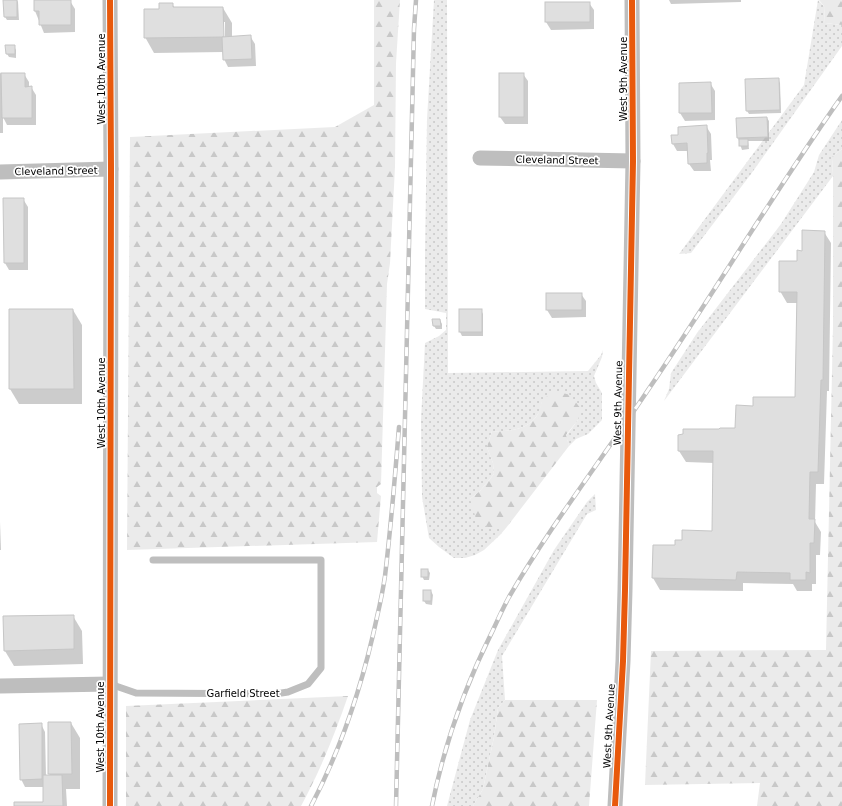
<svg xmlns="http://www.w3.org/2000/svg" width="842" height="806" font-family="'DejaVu Sans',sans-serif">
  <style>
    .grass { fill: url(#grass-dots) }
    .forest { fill: url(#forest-firs) }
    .shadow { fill: #0003; fill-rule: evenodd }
    .building { fill: #dfdfdf; stroke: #c6c6c6 }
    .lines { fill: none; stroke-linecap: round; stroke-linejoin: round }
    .lane { stroke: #bebebe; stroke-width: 7 }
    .street { stroke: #bebebe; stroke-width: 15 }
    .rail-casing { stroke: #bebebe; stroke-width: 4.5 }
    .rail { stroke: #fff; stroke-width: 3; stroke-dasharray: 9; stroke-linecap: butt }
    .cycleway-casing { stroke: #fff; stroke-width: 8 }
    .cycleway { stroke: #e8590c; stroke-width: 6 }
    .labels { text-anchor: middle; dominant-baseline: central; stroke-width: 3.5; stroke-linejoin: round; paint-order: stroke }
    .street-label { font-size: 10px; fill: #000; stroke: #fff }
  </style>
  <defs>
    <pattern id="grass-dots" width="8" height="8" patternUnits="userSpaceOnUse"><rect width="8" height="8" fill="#ebebeb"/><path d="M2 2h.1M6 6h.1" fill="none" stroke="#c8c8c8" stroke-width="1.8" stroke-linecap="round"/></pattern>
    <pattern id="forest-firs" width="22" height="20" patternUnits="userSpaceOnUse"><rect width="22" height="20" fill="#ebebeb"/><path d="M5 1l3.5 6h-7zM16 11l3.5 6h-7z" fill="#c8c8c8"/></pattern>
  </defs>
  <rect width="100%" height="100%" fill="#fff"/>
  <g class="grass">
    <path d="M 434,0 L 447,0 L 448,373 L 588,371 L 601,355 L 603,350 L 602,357 L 594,376 L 596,383 L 602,393 L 602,420 L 588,434 L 576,439 L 569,446 L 566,436 L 578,420 L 542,402 C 541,406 540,411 538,414 C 529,430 508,432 492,431 L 487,447 L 493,463 L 494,474 L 480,491 L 470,499 L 490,528 L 506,528 L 500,535 L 484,550 L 475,555 L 465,558 L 454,558 L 439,547 L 429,538 L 422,497 L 421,420 L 425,343 L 439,336 L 446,330 L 446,313 L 425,309 L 425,257 L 427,119 Z"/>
    <path d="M 818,0 L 824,6 L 825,23 L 842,25 L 842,46 L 751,174 L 691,253 L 679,254 L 804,85 Z"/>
    <path d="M 842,120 L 842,149 L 832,157 L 833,176 L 664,401 L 669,389 L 671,373 L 697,333 L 781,224 L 814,172 L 819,155 Z"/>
    <path d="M 595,494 L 596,510 L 587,514 L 502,656 L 505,700 L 498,708 L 494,737 L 483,789 L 473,806 L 447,806 L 470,720 L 498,650 L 554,550 L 587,502 Z"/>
  </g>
  <g class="forest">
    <path d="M 374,0 L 400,0 L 396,63 L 395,167 L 390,263 L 387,284 L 381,484 L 377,487 L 377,493 L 381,496 L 377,542 L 127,550 L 130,137 L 335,127 L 374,105 Z"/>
    <path d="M 819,0 L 842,0 L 842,25 L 825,23 L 824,6 Z"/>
    <path d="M 842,149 L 842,806 L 757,806 L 760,783 L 645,785 L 651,651 L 826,650 L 833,326 L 833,176 L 832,157 Z"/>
    <path d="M 553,390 L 570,395 L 581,409 L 578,420 L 566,435 L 569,446 L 506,528 L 490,528 L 477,522 L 470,499 L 480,491 L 494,474 L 493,463 L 487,447 L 492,431 C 508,432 529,430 538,414 C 540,410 540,405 542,402 C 545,398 550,394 553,390 Z"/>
    <path d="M 348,696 C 335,734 320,771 301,806 L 126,806 L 126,706 Z"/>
    <path d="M 505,700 L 597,700 L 589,806 L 473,806 L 483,789 L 494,737 L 498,708 Z"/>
  </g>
  <g class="shadow">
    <path d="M 4,0 L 17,0 L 18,2 L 19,20 L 7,20 L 5,17 Z"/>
    <path d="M 669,0 L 741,0 L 741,2 L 671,4 Z"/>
    <path d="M 70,1 L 75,9 L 75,32 L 44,33 L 35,11 Z"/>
    <path d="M 589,3 L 594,10 L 594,29 L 551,30 L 546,22 Z"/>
    <path d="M 172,4 L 175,8 L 223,8 L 232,23 L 232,37 L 250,36 L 255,44 L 256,66 L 228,67 L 224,59 L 224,52 L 154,53 L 145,37 L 160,10 ZM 223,22 L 225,22 L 225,42 L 223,42 Z"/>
    <path d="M 14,46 L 16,50 L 16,58 L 9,57 L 7,54 Z"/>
    <path d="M 0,72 L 1,74 L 24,74 L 29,82 L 29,88 L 31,87 L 36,95 L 36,125 L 7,125 L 3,117 L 3,133 L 0,133 Z"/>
    <path d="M 523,74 L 528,81 L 528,124 L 505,124 L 500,117 Z"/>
    <path d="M 778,79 L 780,83 L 781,113 L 749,114 L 747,111 Z"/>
    <path d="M 710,83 L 715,91 L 715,120 L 685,121 L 680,113 L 680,84 Z"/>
    <path d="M 767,118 L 769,121 L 769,141 L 748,141 L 749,149 L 742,150 L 738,138 Z"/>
    <path d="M 706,126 L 711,134 L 712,160 L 710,160 L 711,171 L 694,171 L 689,164 L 689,151 L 677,151 L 673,144 L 679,136 Z"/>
    <path d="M 23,199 L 28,207 L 28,270 L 9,270 L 5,263 Z"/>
    <path d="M 824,232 L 831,243 L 829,391 L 827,391 L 824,484 L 816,484 L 815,522 L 821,532 L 820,555 L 816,555 L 816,584 L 812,584 L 812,591 L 797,591 L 793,584 L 743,583 L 743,591 L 660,590 L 653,578 L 676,546 L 683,541 L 713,532 L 714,463 L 686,462 L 679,451 L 736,429 L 754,407 L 796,398 L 798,303 L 787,303 L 780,291 L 798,262 L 803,252 Z"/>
    <path d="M 547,294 L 581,294 L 586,301 L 586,317 L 552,318 L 547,310 Z"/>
    <path d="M 73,310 L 82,325 L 82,404 L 19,404 L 10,389 Z"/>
    <path d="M 460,310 L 481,310 L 483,314 L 483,336 L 462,336 L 460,332 Z"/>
    <path d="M 440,320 L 442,324 L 442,329 L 436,329 L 434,326 Z"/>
    <path d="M 0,522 L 1,550 L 0,550 Z"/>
    <path d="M 428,570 L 430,573 L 429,580 L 424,580 L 422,576 Z"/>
    <path d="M 431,591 L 433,595 L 432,605 L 426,604 L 424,601 Z"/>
    <path d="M 73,616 L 82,631 L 83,664 L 14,666 L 5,651 Z"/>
    <path d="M 71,723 L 80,738 L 80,789 L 66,789 L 67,806 L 15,806 L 44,803 L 44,787 L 25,787 L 21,779 L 41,724 L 45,732 L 46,776 L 51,776 L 49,774 Z"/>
  </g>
  <g class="building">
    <path d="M 3,0 L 17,0 L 17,17 L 4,17 Z"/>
    <path d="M 34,0 L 71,0 L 71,25 L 39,25 L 39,11 L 34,11 Z"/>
    <rect x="545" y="2" width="45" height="20"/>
    <path d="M 159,3 L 173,3 L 173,7 L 223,7 L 224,37 L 144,38 L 144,9 L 159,9 Z"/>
    <path d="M 251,35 L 252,59 L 223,60 L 222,37 Z"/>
    <path d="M 5,45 L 15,45 L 15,54 L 6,54 Z"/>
    <path d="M 1,73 L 25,73 L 25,87 L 32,86 L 32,118 L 2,118 Z"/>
    <rect x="499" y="73" width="25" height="44"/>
    <path d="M 779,78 L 780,110 L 746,111 L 745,79 Z"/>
    <path d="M 711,82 L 712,113 L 679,113 L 679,83 Z"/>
    <path d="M 767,117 L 768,137 L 737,138 L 736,118 Z"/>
    <path d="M 707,125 L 708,153 L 707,153 L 707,163 L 688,164 L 687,143 L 672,144 L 671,135 L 678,135 L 678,127 Z"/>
    <rect x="739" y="139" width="9" height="7"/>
    <path d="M 3,198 L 24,198 L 24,263 L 4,263 Z"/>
    <path d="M 802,230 L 825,231 L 823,380 L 821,380 L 818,472 L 810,472 L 809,519 L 815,519 L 814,543 L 810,543 L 810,573 L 806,572 L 806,580 L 790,580 L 790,573 L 737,572 L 736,580 L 652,578 L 653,545 L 675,545 L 675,540 L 682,540 L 682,530 L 712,531 L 713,451 L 678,451 L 678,435 L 683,434 L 683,429 L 719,429 L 720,428 L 735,428 L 736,405 L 753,406 L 753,397 L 795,397 L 797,292 L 779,292 L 779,261 L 797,261 L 797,250 L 802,251 Z"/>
    <rect x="546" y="293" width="36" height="17"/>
    <path d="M 9,309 L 73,309 L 74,389 L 9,389 Z"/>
    <rect x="459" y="309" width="23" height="23"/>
    <path d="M 432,319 L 440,319 L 441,326 L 433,326 Z"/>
    <rect x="421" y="569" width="7" height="8"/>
    <rect x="423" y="590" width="8" height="11"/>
    <path d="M 74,615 L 74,649 L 4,651 L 3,616 Z"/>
    <path d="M 48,722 L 71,722 L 72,774 L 48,774 Z"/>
    <path d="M 42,723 L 42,779 L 20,780 L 19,724 Z"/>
    <path d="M 43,775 L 62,775 L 63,806 L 14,806 L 14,802 L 43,802 Z"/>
  </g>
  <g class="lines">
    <path class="lane" d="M 110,684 L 136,693 L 275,694 L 288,692 L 308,684 L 321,668 L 321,560 L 153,560"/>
    <g class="street">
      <path d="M 480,158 L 633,161"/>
      <path d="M 0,172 L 111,169"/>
      <path d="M 0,686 L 110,684"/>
      <path d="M 110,806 L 111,169 L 110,0"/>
      <path d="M 615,806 L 623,661 L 625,590 L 633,161 L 632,0"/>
    </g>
    <defs>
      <g id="rail">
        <path d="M 311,806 C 342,747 363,683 377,617 C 380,604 383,590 385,576 C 391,526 395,477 399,427"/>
        <path d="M 396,806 L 414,29 L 416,0"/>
        <path d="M 432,806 C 444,745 465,686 493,630 C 498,619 503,608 509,597 C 551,525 602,459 648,390 C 714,293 774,192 842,96"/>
      </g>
    </defs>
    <use href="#rail" class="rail-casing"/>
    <use href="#rail" class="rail"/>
    <defs>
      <g id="cycleway">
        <path d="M 110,806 L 111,169 L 110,0"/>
        <path d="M 615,806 L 623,661 L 625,590 L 633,161 L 632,0"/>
      </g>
    </defs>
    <use href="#cycleway" class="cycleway-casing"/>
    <use href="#cycleway" class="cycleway"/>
  </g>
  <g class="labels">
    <g class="street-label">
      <text transform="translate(101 79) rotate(-90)">West 10th Avenue</text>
      <text transform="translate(623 79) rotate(-90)">West 9th Avenue</text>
      <text transform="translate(557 160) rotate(1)">Cleveland Street</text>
      <text transform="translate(56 171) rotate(-1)">Cleveland Street</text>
      <text transform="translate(101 403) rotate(-90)">West 10th Avenue</text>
      <text transform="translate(618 403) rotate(-89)">West 9th Avenue</text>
      <text x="243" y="693">Garfield Street</text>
      <text transform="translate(609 726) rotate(-87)">West 9th Avenue</text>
      <text transform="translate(100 727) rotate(-90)">West 10th Avenue</text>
    </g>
  </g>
</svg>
